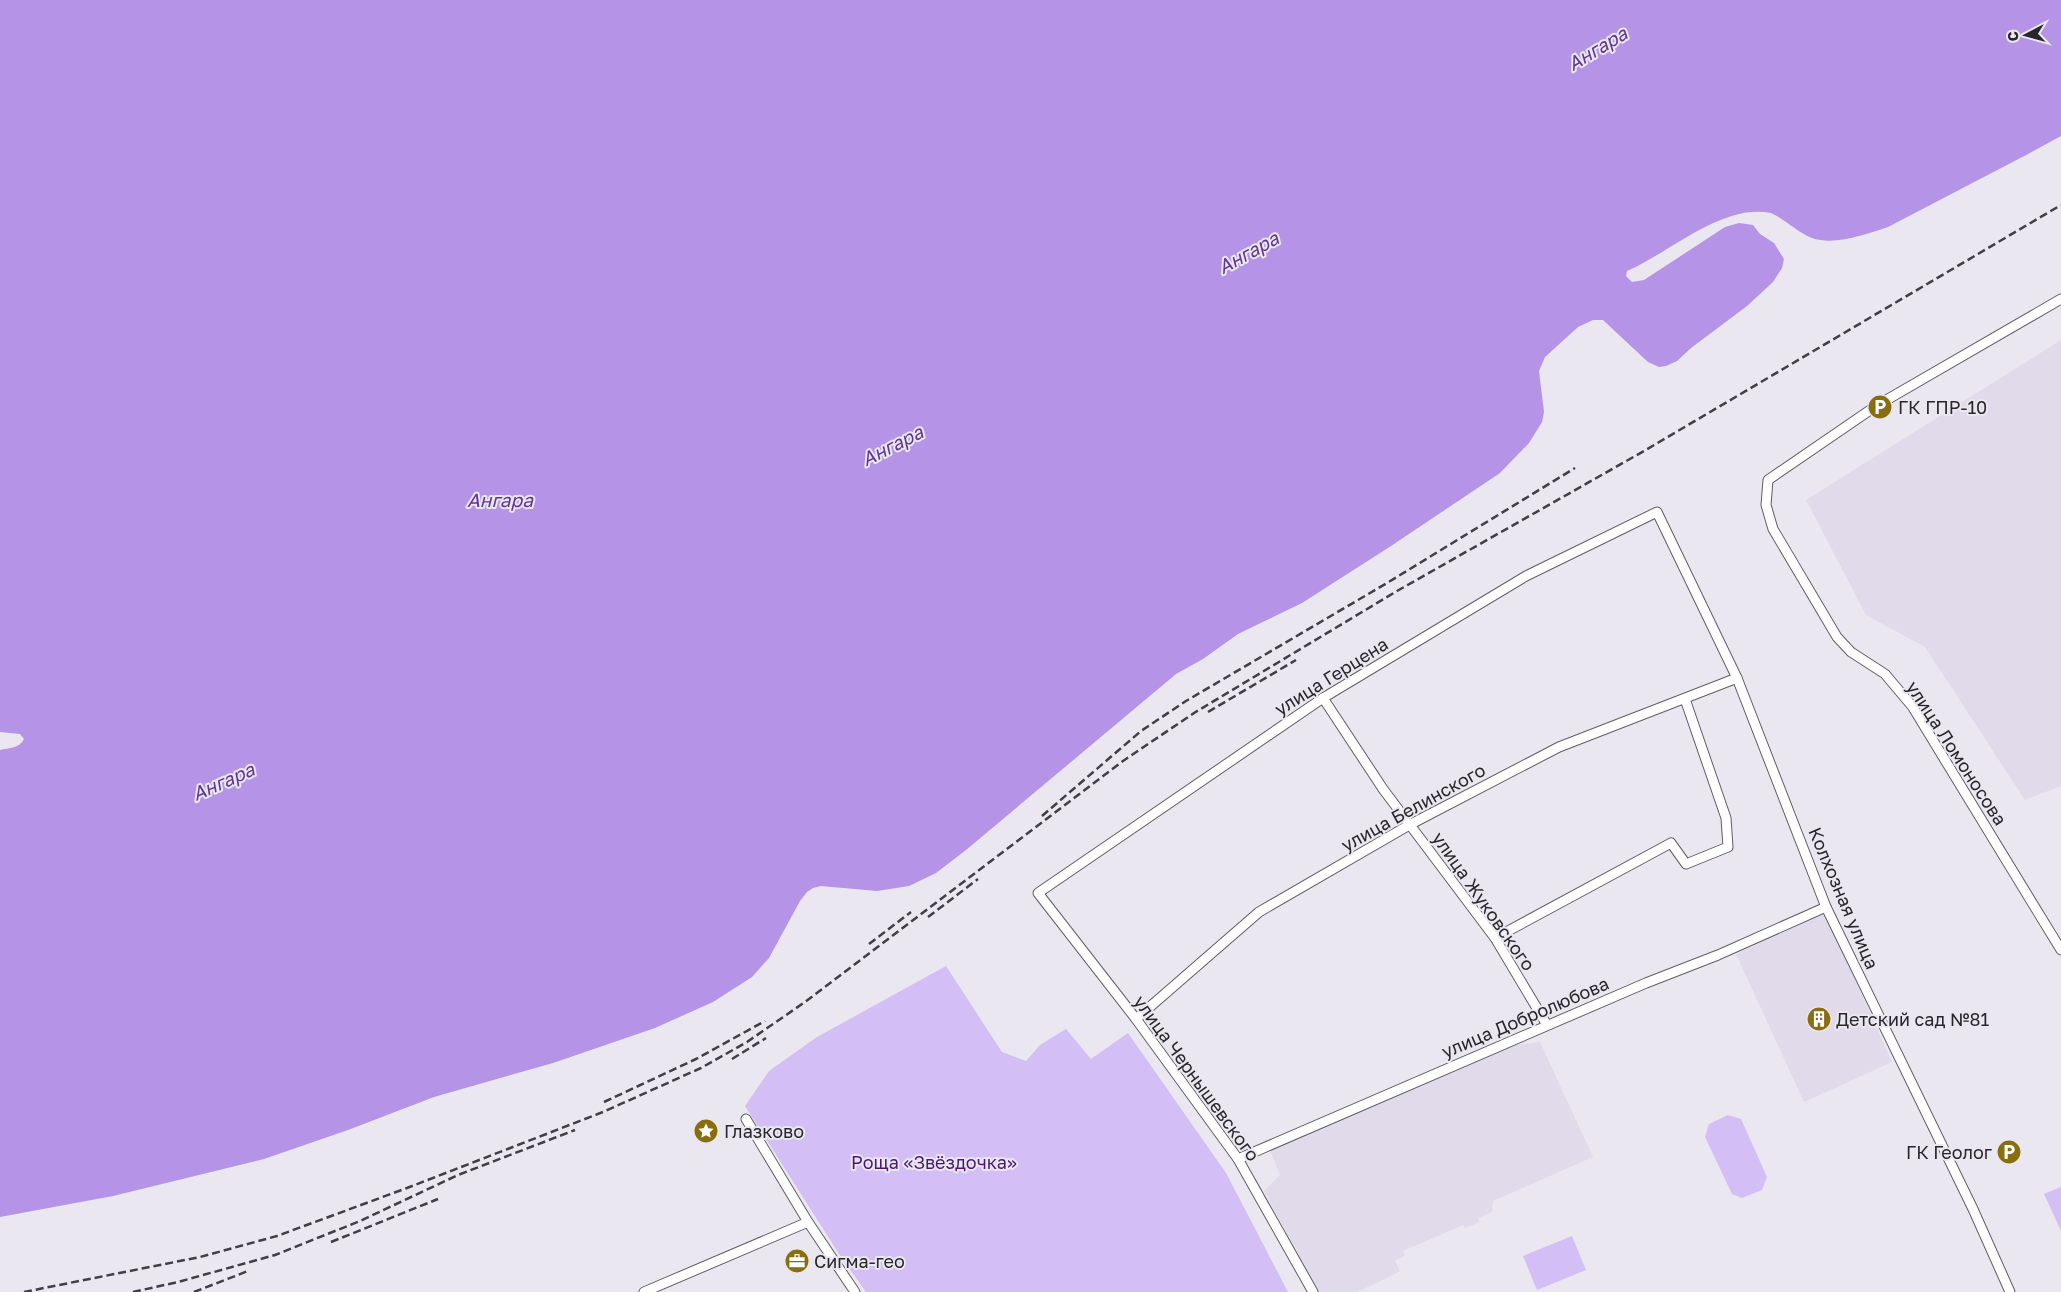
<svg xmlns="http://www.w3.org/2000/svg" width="2061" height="1292" font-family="'Golos Text',sans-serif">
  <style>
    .built { fill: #e0daea }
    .green { fill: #d3bef6 }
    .water { fill: #b593e7 }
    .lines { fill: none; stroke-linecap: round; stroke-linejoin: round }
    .street-casing { stroke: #615e65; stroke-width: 11 }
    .street { stroke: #fff; stroke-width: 9 }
    .rail { stroke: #413f43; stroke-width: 2.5; stroke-dasharray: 8 4; stroke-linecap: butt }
    .labels { text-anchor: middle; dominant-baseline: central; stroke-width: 4; stroke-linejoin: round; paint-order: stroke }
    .poi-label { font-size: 18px; fill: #272629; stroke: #eae7f0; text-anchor: start }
    .street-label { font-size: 18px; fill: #272629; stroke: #eae7f0 }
    .park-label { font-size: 18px; fill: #4a1779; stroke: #eae7f0 }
    .water-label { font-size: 19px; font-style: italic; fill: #613495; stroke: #eae7f0 }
  </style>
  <rect width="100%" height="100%" fill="#eae7f0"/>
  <g class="built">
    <path d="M 2061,340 L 2061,786 L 2025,800 L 1925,647 L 1866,615 L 1806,500 Z"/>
    <path d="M 1825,913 L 1892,1062 L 1804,1102 L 1736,954 Z"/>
    <path d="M 1540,1042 L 1593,1157 L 1493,1201 L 1492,1212 L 1478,1218 L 1480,1222 L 1465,1228 L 1463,1225 L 1403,1251 L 1405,1256 L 1395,1261 L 1400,1271 L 1385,1279 L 1357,1292 L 1318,1292 L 1264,1191 L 1280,1175 L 1270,1150 L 1516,1045 Z"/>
  </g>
  <g class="green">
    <path d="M 946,966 L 1002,1052 L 1026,1061 L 1040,1045 L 1066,1029 L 1091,1059 L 1128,1033 L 1226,1173 L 1288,1292 L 866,1292 L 841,1257 L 745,1106 L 769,1071 L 817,1037 Z"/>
    <path d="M 1728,1115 L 1741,1119 L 1767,1177 L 1762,1190 L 1742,1198 L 1732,1194 L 1705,1137 L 1709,1124 Z"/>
    <path d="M 2061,1187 L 2061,1231 L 2044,1194 Z"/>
    <path d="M 1572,1236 L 1586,1270 L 1537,1290 L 1523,1256 Z"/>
  </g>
  <path class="water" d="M 0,0 L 2061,0 L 2061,136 L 2028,154 L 1888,227 C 1866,234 1835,246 1812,238 C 1797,232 1786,220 1771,213 C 1722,203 1671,252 1627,271 L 1626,276 L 1632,282 L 1644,280 L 1725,227 L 1739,223 L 1753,225 L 1760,234 L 1774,243 L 1784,259 L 1782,268 L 1773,282 L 1747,306 L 1691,348 L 1677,361 L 1666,366 L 1659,367 L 1648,362 L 1603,320 L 1593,320 L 1578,327 L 1545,357 L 1539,371 L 1544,412 L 1542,422 L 1529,443 L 1500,473 L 1391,546 L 1302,603 L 1238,634 L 1203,659 L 1176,674 L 966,850 L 936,873 L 909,886 L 877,891 L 821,886 L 813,888 L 807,892 L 800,901 L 769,958 L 752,977 L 713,1002 L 655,1028 L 553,1063 L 434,1097 L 348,1130 L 264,1159 L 113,1196 L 0,1217 L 0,750 C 9,748 20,748 24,739 L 20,734 L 0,732 Z"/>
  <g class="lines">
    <defs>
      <g id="street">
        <path d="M 2061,299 L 1876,406 L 1768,480 L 1766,505 L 1773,529 L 1837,637 L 1851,652 L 1885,674 L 1912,706 L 2061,950"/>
        <path d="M 1323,698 L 1383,789 L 1495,938 L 1547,1025"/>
        <path d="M 1495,938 L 1671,843 L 1686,864 L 1728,847 L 1726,818 L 1685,699"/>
        <path d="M 1136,1019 L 1259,912 L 1411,824 L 1559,747 L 1737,678"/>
        <path d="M 746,1119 L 808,1222 L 855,1292"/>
        <path d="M 1238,1159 L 1646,983 L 1718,955 L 1826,907"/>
        <path d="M 644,1292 L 808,1222"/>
        <path d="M 1313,1292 L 1238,1159 L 1136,1019 L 1038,893 L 1323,698 L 1526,576 L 1657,512 L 1737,678 L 1826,907 L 1973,1209 L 2010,1292"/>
      </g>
    </defs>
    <use href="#street" class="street-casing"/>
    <use href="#street" class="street"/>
    <g class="rail">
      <path d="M 1208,712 L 1296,660"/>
      <path d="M 1042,816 L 1141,731 L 1186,701 L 1387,583 L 1575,468"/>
      <path d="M 928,917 L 978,879"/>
      <path d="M 869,944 L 911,912"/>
      <path d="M 732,1059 L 766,1038"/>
      <path d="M 604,1102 L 696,1059 L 765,1021"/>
      <path d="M 331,1242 L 438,1199"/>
      <path d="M 24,1292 L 200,1257 L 277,1236 L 407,1188 L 603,1112 L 701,1068 L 747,1042 L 805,1002 L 1123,761 L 1194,713 L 1397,591 L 1644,451 L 2061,205"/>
      <path d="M 133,1292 L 178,1282 L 275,1255 L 360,1221 L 458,1175 L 575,1130"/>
      <path d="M 194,1292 L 248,1271"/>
    </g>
  </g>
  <defs>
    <symbol id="parking-disc" viewBox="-11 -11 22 22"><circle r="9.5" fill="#886e0e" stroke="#eae7f0"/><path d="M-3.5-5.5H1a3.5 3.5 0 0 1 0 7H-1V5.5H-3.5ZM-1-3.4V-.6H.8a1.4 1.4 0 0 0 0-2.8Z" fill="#fff"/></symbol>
    <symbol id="building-disc" viewBox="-11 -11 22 22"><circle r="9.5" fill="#886e0e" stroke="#eae7f0"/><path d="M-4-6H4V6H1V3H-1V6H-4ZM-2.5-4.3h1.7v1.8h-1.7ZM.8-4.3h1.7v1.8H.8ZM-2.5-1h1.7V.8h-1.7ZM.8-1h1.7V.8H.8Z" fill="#fff"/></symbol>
    <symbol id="sight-disc" viewBox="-11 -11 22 22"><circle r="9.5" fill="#886e0e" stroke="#eae7f0"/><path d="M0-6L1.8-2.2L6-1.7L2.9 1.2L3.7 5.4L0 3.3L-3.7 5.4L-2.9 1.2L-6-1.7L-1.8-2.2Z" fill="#fff"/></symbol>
    <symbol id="office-disc" viewBox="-11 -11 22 22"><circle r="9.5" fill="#886e0e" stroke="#eae7f0"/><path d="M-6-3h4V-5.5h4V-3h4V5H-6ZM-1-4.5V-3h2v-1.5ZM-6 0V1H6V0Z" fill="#fff"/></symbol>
  </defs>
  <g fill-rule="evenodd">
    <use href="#parking-disc" x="1866" y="393" width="28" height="28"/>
    <use href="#building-disc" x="1805" y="1005" width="28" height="28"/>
    <use href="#sight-disc" x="692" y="1117" width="28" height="28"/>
    <use href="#parking-disc" x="1995" y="1138" width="28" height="28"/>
    <use href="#office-disc" x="783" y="1247" width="28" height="28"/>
  </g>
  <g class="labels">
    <g class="poi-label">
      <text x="1898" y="407">ГК ГПР-10</text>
      <text x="1836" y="1019">Детский сад №81</text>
      <text x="724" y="1131">Глазково</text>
      <text x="1992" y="1152" text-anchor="end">ГК Геолог</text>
      <text x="814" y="1261">Сигма-гео</text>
    </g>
    <g class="street-label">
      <text transform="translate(1331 676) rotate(-32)">улица Герцена</text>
      <text transform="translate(1957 753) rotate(57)">улица Ломоносова</text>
      <text transform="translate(1413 807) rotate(-29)">улица Белинского</text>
      <text transform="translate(1844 898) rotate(67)">Колхозная улица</text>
      <text transform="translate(1484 901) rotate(55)">улица Жуковского</text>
      <text transform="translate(1525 1017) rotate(-23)">улица Добролюбова</text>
      <text transform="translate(1197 1078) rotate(54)">улица Чернышевского</text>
    </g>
    <g class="park-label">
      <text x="934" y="1162">Роща «Звёздочка»</text>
    </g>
    <g class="water-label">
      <text transform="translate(1597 48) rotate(-31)">Ангара</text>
      <text transform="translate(1248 252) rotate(-29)">Ангара</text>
      <text transform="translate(892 445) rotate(-27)">Ангара</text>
      <text x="500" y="499">Ангара</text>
      <text transform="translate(223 781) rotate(-24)">Ангара</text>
    </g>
  </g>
  <g transform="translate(2026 35) rotate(264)" stroke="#eae7f0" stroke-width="4" paint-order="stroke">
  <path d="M0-4L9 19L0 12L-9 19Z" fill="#272629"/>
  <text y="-8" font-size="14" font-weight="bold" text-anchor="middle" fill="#272629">С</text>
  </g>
</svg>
